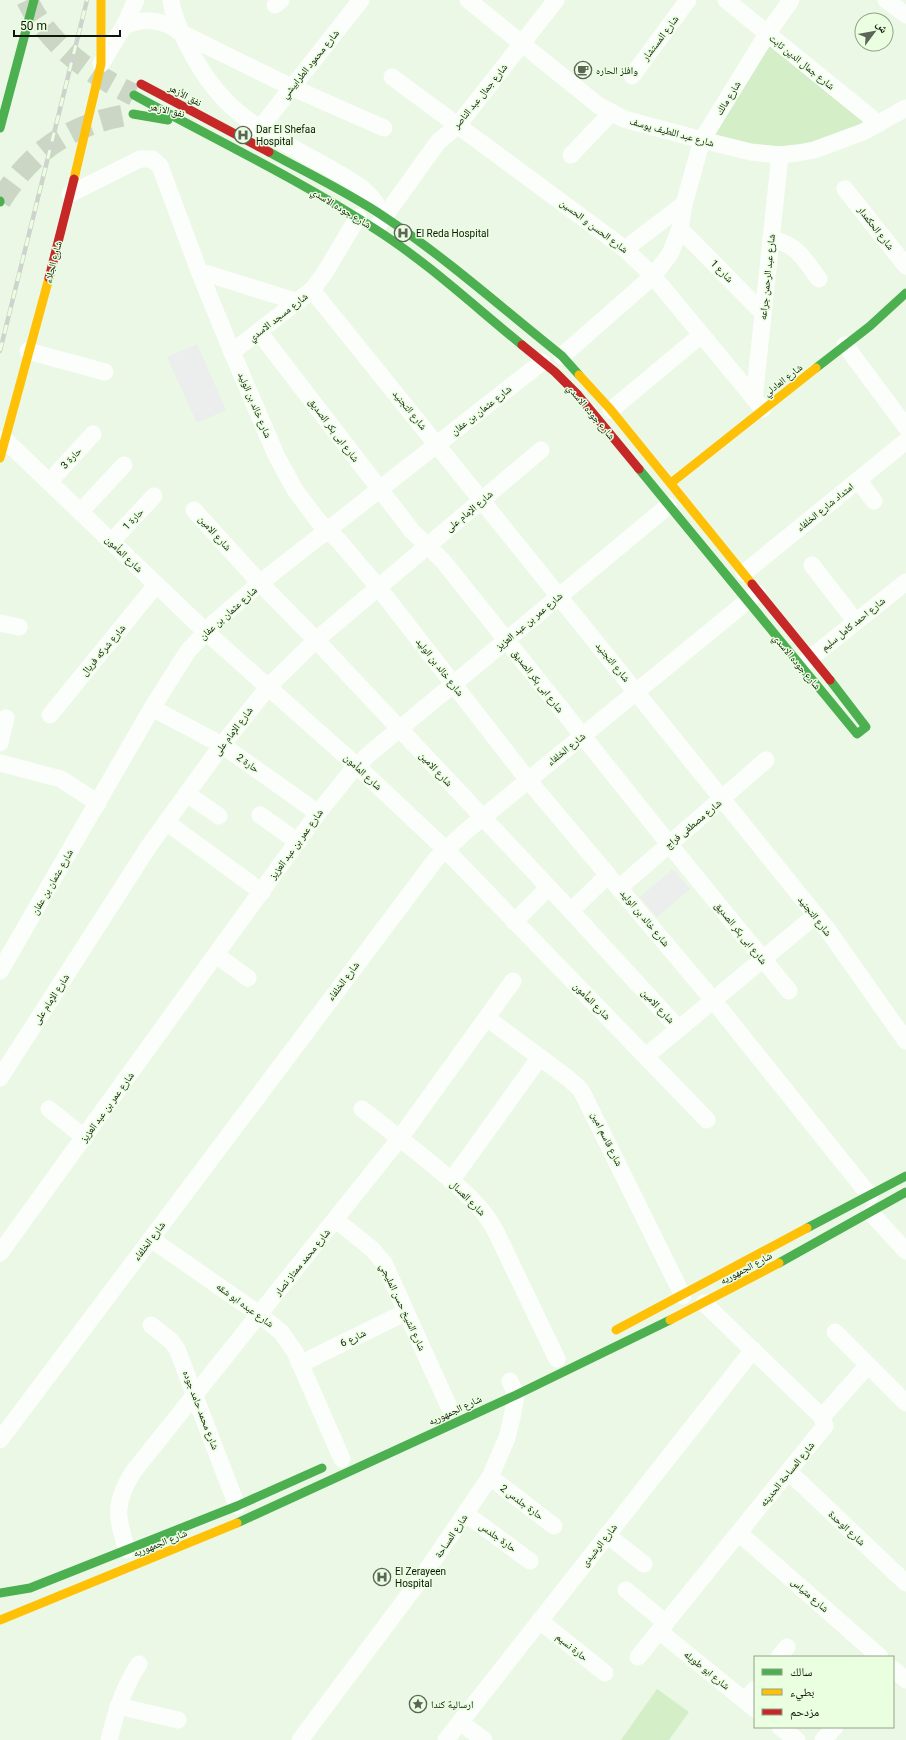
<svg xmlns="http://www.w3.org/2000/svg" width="906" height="1740" font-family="Roboto,'Noto Naskh Arabic',sans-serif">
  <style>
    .green { fill: #d4eec7 }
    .building { fill: #ebeeec }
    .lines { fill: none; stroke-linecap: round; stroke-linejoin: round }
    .secondary-tunnel { stroke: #cbd6c5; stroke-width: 22; stroke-dasharray: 22 11; stroke-linecap: butt }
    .street { stroke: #fcfefb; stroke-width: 17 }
    .fast { stroke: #4caf50; stroke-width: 9 }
    .slow { stroke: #ffc107; stroke-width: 9 }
    .jam { stroke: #c62828; stroke-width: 9 }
    .rail-casing { stroke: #cfd3cd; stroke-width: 4.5 }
    .rail { stroke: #e9ffdf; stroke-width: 3; stroke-dasharray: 9; stroke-linecap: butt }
    .labels { text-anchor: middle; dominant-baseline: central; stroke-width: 3; stroke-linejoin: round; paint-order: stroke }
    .street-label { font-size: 10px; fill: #0f170c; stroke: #e9ffdf }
    .poi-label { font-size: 10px; fill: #0f170c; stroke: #e9ffdf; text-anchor: start }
  </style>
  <rect width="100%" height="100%" fill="#ecf8e6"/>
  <g class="green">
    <path d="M 767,35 L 877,124 L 782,153 L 704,140 Z"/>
    <path d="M 657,1689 L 689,1712 L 669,1740 L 621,1740 Z"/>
  </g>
  <g class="building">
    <path d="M 197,344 L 226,410 L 197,423 L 167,357 Z"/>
    <path d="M 673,869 L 690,889 L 657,917 L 640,897 Z"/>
  </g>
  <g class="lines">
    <g class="secondary-tunnel">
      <path d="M 27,0 C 49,45 90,74 134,95"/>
      <path d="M 0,201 C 33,149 72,123 133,114"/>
    </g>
    <g class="street">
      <path d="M 171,0 C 173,17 181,33 189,48 C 222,114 262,130 322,164 C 348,179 370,187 383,216"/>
      <path d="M 468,0 L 598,105 L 624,119 L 702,140 L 751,152 L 780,155 L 797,153 L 814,150 L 863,132 L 906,108"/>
      <path d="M 726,0 L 879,124"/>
      <path d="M 886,0 L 906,15"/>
      <path d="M 275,5 L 281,0"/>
      <path d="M 124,26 C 145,17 163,19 181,33 L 291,87 L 384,128"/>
      <path d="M 101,64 L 124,26 L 136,0"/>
      <path d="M 632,76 L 688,0"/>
      <path d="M 392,77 L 625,249 L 653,276 L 763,409"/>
      <path d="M 260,128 L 361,0"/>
      <path d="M 571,155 L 611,113"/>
      <path d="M 845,189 L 906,266"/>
      <path d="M 70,194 L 140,159 L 152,159 L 160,166 L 199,271 L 232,352 L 277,457 L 295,490 L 319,522 L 339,541 L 378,587 L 528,780 L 713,1000 L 870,1196"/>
      <path d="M 379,224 L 438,142 L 458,125 L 556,0"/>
      <path d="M 680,229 L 763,313"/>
      <path d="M 771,239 C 797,244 804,259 819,279"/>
      <path d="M 625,249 L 684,204"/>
      <path d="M 199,271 L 298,302"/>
      <path d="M 312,290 L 827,929 L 906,1041"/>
      <path d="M 259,332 L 412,531 L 443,561 L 669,844 L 789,991"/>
      <path d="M 845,345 L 906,427"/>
      <path d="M 28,351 L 105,372"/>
      <path d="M 232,352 L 312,290 L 324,274 L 358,217"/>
      <path d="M 562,356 L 653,276 L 670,254 L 680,229 L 684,204 L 702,140 L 767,34 L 791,0"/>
      <path d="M 754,399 L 780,155"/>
      <path d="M 611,410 L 701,335"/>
      <path d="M 4,439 L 205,631 L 357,766 L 445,849 L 707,1120"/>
      <path d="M 858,480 L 874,501"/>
      <path d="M 49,482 L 93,434"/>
      <path d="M 194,510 L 260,583 L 316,640 L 571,911 L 679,1029"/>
      <path d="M 80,512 L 124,465"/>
      <path d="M 111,542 L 154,496"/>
      <path d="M 812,565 L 856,622"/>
      <path d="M 744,573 L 906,441"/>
      <path d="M 0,623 L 19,627"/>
      <path d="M 803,664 L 906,582"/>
      <path d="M 152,708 L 222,745 L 318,813"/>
      <path d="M 50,715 L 156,585"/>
      <path d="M 0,743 L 6,718"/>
      <path d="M 0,763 L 61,779 L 98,803"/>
      <path d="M 187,794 L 219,816"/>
      <path d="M 260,815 L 298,842"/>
      <path d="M 166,822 L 262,892"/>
      <path d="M 619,888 L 766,760"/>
      <path d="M 571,911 L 608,875"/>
      <path d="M 514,922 L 548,888"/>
      <path d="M 216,955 L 248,978"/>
      <path d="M 0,971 L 152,708 L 188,651 L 215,622 L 260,583 L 542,362"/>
      <path d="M 487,1018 L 569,1079 L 581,1090 L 683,1296"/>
      <path d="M 646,1056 L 816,915"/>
      <path d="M 0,1078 L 149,846 L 222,745 L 269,686 L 316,640 L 541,450"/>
      <path d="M 49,1109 L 85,1138"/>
      <path d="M 362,1109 C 388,1129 414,1149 439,1170 C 461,1189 483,1206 496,1232 L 557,1359"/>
      <path d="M 451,1181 L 540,1057"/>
      <path d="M 871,1213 L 906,1251"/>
      <path d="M 336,1220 L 372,1249 L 384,1263 L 450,1409"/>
      <path d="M 151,1239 L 259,1314 L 281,1332 L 295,1352 L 342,1459"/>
      <path d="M 0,1253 L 318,813 L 350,773 L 368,755 L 668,506"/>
      <path d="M 151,1325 L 171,1341 L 177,1349 L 237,1506"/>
      <path d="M 835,1332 L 906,1403"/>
      <path d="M 300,1364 L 406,1312"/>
      <path d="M 822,1417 L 868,1365"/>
      <path d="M 0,1440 L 436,859 L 465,832 L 757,593"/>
      <path d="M 789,1472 L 906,1583"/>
      <path d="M 490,1477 L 554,1526"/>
      <path d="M 466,1514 L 530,1561"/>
      <path d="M 739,1533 L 880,1657"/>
      <path d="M 607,1535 L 644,1564"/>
      <path d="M 127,1550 C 116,1516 114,1503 133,1472 L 400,1138 L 513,981"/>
      <path d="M 626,1590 L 666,1623"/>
      <path d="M 540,1621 L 605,1673"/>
      <path d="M 659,1631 L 755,1709"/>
      <path d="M 638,1657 L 825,1426 L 822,1417 L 704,1303"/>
      <path d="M 779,1657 L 787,1647"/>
      <path d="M 893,1669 L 906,1680"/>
      <path d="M 745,1701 L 755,1689"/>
      <path d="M 118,1706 L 178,1720"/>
      <path d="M 460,1722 L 484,1740"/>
      <path d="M 780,1727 L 797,1740"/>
      <path d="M 109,1740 C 116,1712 123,1688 139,1664"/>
      <path d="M 300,1740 L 420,1580 L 490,1477 L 507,1438 L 512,1417 L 516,1395 L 510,1381"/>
      <path d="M 446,1740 L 753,1350"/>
      <path d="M 823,1740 L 835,1727"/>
    </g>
    <g class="fast">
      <path d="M 134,95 C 214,139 298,179 375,229 C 427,262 474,306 522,345"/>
      <path d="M 133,114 L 168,120"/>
      <path d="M 0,128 L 34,0"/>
      <path d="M 269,152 C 307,173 347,192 383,216 C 445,257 503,309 562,356 L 579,375"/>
      <path d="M 0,201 L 0,202"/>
      <path d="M 816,368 L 870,326 L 906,293"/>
      <path d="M 639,469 L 857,734 L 866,727 L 830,680"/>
      <path d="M 807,1228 L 906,1176"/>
      <path d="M 779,1263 L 906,1192"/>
      <path d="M 237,1523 L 516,1395 L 670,1320"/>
      <path d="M 0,1593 L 30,1588 L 237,1506 L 322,1468"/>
    </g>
    <g class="slow">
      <path d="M 74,179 L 101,64 L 101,0"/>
      <path d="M 579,375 L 611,410 L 752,584"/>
      <path d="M 0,458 L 49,278"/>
      <path d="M 671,483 L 816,368"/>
      <path d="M 670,1320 L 779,1263"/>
      <path d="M 616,1330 L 807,1228"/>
      <path d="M 0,1620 L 237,1523"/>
    </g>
    <g class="jam">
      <path d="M 141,84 L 269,152"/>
      <path d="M 49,278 L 74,179"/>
      <path d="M 522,345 L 555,372 L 578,395 L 639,469"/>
      <path d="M 752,584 L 830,680"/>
    </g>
    <defs>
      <path id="rail" d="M 0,351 L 87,0"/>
    </defs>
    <use href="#rail" class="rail-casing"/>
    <use href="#rail" class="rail"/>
  </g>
  <defs>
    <symbol id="cafe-ring" viewBox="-11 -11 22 22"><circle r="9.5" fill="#e9ffdf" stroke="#5c6658" stroke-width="1.5"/><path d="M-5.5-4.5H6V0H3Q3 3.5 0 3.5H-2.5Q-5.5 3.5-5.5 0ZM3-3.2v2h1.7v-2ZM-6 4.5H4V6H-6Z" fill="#5c6658"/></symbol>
    <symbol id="hospital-ring" viewBox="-11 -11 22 22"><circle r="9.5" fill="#e9ffdf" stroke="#5c6658" stroke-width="1.5"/><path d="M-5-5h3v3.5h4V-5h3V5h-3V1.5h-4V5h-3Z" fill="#5c6658"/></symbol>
    <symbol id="sight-ring" viewBox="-11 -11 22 22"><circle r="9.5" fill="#e9ffdf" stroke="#5c6658" stroke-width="1.5"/><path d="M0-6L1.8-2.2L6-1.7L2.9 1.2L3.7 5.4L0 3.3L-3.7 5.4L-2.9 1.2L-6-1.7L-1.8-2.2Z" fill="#5c6658"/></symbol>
  </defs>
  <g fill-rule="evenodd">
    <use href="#cafe-ring" x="573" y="60" width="20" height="20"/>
    <use href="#hospital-ring" x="233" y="125" width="20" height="20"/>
    <use href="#hospital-ring" x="393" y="223" width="20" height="20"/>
    <use href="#hospital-ring" x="372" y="1567" width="20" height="20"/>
    <use href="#sight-ring" x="408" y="1694" width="20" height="20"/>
  </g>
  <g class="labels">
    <g class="street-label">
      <text transform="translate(660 38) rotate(-53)">شارع المستشار</text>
      <text transform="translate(802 62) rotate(39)">شارع جمال الدين ثابت</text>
      <text transform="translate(310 64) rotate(-51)">شارع محمود الطرابيشي</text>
      <text transform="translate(185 95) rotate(28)">نفق الأزهر</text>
      <text transform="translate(480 96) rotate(-51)">شارع جمال عبد الناصر</text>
      <text transform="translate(728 98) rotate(-58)">شارع مالك</text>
      <text transform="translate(167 110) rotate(13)">نفق الازهر</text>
      <text transform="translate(672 132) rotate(15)">شارع عبد اللطيف يوسف</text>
      <text transform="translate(341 208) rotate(31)">شارع جوده الاسدي</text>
      <text transform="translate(594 226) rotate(37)">شارع الحسن و الحسين</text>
      <text transform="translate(876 228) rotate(52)">شارع الحكمدار</text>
      <text transform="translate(53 262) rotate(-75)">شارع الجلاء</text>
      <text transform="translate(722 271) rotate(45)">شارع 1</text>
      <text transform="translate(767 277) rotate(-84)">شارع عبد الرحمن جراعه</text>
      <text transform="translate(278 317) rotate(-38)">شارع مسجد الاسدي</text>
      <text transform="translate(783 380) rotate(-38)">شارع العادلي</text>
      <text transform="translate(255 405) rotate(67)">شارع خالد بن الوليد</text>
      <text transform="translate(410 410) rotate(51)">شارع التجنيد</text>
      <text transform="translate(481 410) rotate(-38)">شارع عثمان بن عفان</text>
      <text transform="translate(591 412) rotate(50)">شارع جوده الاسدي</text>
      <text transform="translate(334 430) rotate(53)">شارع ابى بكر الصديق</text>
      <text transform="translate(71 458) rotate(-47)">حارة 3</text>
      <text transform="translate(825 507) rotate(-39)">امتداد شارع الخلفاء</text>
      <text transform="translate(469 511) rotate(-40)">شارع الإمام على</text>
      <text transform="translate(133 519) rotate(-47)">حارة 1</text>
      <text transform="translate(215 533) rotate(48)">شارع الامين</text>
      <text transform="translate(124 554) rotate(44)">شارع المأمون</text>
      <text transform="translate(228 613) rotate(-42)">شارع عثمان بن عفان</text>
      <text transform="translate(529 621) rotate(-40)">شارع عمر بن عبد العزيز</text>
      <text transform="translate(853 624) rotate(-39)">شارع احمد كامل سليم</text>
      <text transform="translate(103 650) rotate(-50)">شارع شركه فريال</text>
      <text transform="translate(613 662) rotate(51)">شارع التجنيد</text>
      <text transform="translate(797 662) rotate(50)">شارع جوده الاسدي</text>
      <text transform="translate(440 667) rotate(52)">شارع خالد بن الوليد</text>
      <text transform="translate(538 681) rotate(52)">شارع ابى بكر الصديق</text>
      <text transform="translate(233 731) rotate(-53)">شارع الإمام على</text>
      <text transform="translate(566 749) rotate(-39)">شارع الخلفاء</text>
      <text transform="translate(248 763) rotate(35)">حارة 2</text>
      <text transform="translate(436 769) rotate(47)">شارع الامين</text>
      <text transform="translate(363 772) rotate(43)">شارع المأمون</text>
      <text transform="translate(693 824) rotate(-40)">شارع مصطفى فراج</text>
      <text transform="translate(296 844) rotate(-54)">شارع عمر بن عبد العزيز</text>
      <text transform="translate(52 882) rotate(-60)">شارع عثمان بن عفان</text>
      <text transform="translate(815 916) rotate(52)">شارع التجنيد</text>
      <text transform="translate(645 918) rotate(50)">شارع خالد بن الوليد</text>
      <text transform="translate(741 933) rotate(51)">شارع ابى بكر الصديق</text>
      <text transform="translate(343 981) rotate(-53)">شارع الخلفاء</text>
      <text transform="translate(51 999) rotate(-57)">شارع الإمام على</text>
      <text transform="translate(592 1001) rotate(45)">شارع المأمون</text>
      <text transform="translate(658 1006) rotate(47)">شارع الامين</text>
      <text transform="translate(107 1107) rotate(-54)">شارع عمر بن عبد العزيز</text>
      <text transform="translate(607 1139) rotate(64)">شارع قاسم امين</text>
      <text transform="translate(468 1198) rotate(45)">شارع العسال</text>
      <text transform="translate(149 1241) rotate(-53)">شارع الخلفاء</text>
      <text transform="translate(302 1262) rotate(-51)">شارع محمد ممتاز نصار</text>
      <text transform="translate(746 1268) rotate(-28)">شارع الجمهوريه</text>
      <text transform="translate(245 1305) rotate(36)">شارع عبده ابو شقه</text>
      <text transform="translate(403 1307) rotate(65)">شارع الشيخ حسن المليجي</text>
      <text transform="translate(353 1338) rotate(-26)">شارع 6</text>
      <text transform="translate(201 1410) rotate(69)">شارع محمد حامد جوده</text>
      <text transform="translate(455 1410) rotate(-25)">شارع الجمهوريه</text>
      <text transform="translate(787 1474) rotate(-51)">شارع المساحة الحديثه</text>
      <text transform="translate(522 1502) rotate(37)">حارة جلدس 2</text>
      <text transform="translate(847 1528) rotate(43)">شارع الوحدة</text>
      <text transform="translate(451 1536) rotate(-56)">شارع المساحة</text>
      <text transform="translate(498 1537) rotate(36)">حارة جلدس</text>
      <text transform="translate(160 1543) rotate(-22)">شارع الجمهوريه</text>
      <text transform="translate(599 1545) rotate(-52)">شارع الرشيدى</text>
      <text transform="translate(810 1595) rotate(41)">شارع متياس</text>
      <text transform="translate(572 1647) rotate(39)">حارة نسيم</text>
      <text transform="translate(707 1670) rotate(39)">شارع ابو طويله</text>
    </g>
    <g class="poi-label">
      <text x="596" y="70">وافلز الحاره</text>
      <text x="256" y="129">Dar El Shefaa<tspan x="256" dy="12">Hospital</tspan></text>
      <text x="416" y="233">El Reda Hospital</text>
      <text x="395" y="1571">El Zerayeen<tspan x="395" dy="12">Hospital</tspan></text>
      <text x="431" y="1704">ارسالية كندا</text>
    </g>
  </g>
  <rect x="754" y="1656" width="140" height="72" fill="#e9ffdf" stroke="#92a28b"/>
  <rect x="762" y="1669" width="20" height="6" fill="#4caf50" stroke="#92a28b"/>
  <text x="790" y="1676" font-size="12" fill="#0f170c">سالك</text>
  <rect x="762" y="1689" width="20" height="6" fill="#ffc107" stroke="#92a28b"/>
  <text x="790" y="1696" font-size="12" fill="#0f170c">بطيء</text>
  <rect x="762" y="1709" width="20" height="6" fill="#c62828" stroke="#92a28b"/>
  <text x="790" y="1716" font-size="12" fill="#0f170c">مزدحم</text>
  <g transform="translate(874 32) rotate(58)"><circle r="19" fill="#e9ffdf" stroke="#92a28b"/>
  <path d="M0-3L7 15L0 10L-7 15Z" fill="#5c6658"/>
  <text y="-6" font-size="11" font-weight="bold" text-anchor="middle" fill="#0f170c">ش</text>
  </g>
  <path d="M14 30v6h106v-6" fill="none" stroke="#0f170c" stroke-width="2"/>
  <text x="20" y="30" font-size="12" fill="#0f170c" stroke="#e9ffdf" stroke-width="3" paint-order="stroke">50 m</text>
</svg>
